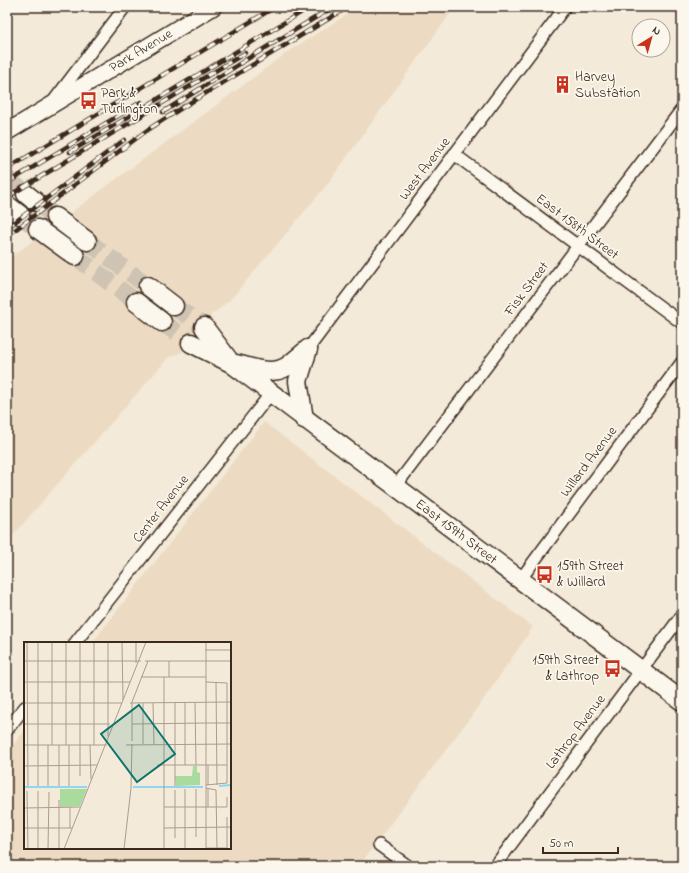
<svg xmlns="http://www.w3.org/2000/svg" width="689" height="873" font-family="'Indie Flower',sans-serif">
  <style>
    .built { fill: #ecdbc2 }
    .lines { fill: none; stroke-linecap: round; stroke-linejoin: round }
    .primary-tunnel { stroke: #cfc4b4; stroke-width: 18; stroke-dasharray: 18 9; stroke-linecap: butt }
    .street-casing { stroke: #3b2a1e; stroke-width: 14 }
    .secondary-casing { stroke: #3b2a1e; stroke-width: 19 }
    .primary-casing { stroke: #3b2a1e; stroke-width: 21 }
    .street { stroke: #fbf7ec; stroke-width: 11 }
    .secondary { stroke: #fbf7ec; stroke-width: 16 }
    .primary { stroke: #fbf7ec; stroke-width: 18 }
    .rail-casing { stroke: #3b2a1e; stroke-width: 4.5 }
    .rail { stroke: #fbf7ec; stroke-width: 3; stroke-dasharray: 9; stroke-linecap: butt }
    .labels { text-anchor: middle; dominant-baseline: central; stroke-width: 3.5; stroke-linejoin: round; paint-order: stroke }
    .street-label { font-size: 14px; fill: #3b2a1e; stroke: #fbf7ec }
    .poi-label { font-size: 14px; fill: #3b2a1e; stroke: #fbf7ec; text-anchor: start }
    .inset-river { fill: none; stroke: #90d5f1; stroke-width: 2 }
    .inset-road { fill: none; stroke: #aa9d8e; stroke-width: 1 }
    .view { fill: #0f766e; fill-opacity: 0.15; stroke: #0f766e; stroke-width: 2 }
    .inset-edge { fill: none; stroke: #3b2a1e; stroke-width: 2 }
  </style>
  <rect width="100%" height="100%" fill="#f4ead9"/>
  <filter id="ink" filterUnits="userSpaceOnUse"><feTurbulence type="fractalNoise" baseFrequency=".025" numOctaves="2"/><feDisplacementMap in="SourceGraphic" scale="8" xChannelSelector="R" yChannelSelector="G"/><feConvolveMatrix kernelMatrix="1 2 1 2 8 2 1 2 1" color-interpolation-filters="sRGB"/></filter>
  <g filter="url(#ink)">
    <g class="built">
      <path d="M 359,7 L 455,7 L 326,186 L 230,300 L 211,315 L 182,352 L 168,358 L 7,542 L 7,260 L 292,49 Z"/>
      <path d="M 264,422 L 533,627 L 481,703 L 359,866 L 7,866 L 7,753 L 25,730 L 25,848 L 230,848 L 230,643 L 92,643 Z"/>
    </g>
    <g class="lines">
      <g class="primary-tunnel">
        <path d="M 7,179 L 26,194"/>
        <path d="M 36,202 L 55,217"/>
        <path d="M 20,215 L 38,229"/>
        <path d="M 87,241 L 148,286"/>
        <path d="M 75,256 L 136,302"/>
        <path d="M 174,306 L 204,327"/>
        <path d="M 162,322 L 191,343"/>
      </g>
      <defs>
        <g id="street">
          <path d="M 55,99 L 125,7"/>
          <path d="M 454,154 L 682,323"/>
          <path d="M 308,349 L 565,7"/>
          <path d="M 395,487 L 682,109"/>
          <path d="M 520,580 L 682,362"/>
          <path d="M 75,643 L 271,393"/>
          <path d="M 7,730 L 25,707"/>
          <path d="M 379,845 L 408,866"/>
          <path d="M 495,866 L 682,615"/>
        </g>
        <path id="secondary" d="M 7,132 L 213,7"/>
        <g id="primary">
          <path d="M 26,194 L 36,202"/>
          <path d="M 7,205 L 20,215"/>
          <path d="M 55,217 L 87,241"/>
          <path d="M 38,229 L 75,256"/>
          <path d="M 148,286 L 174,306"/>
          <path d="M 136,302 L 162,322"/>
          <path d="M 204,327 L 228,359"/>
          <path d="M 191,343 L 231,363 L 682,701"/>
          <path d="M 236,364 C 251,367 271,376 286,367 C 293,362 301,355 308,349"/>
          <path d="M 304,419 L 298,381 L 308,349"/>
        </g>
      </defs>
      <use href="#street" class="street-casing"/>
      <use href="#secondary" class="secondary-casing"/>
      <use href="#primary" class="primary-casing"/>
      <use href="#street" class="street"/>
      <use href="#secondary" class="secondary"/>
      <use href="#primary" class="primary"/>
      <defs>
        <g id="rail">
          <path d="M 163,112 L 252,56 L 333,7"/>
          <path d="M 70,152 L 310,7"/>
          <path d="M 7,169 L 275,7"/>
          <path d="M 7,183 L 141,102"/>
          <path d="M 7,197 L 245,53"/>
          <path d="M 7,228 L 124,140"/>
          <path d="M 7,236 L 146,131 L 183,107 L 348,7"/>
        </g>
      </defs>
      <use href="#rail" class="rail-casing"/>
      <use href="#rail" class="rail"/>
    </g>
  </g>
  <defs>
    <symbol id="building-bare" viewBox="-9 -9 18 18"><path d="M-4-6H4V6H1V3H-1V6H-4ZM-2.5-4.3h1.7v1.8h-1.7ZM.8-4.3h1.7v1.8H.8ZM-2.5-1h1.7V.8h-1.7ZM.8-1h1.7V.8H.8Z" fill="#c8321e" stroke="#fbf7ec" stroke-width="2.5" paint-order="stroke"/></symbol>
    <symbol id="bus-bare" viewBox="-9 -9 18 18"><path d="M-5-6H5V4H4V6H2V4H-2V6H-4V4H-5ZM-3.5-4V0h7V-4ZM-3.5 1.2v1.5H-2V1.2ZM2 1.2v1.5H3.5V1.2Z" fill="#c8321e" stroke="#fbf7ec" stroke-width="2.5" paint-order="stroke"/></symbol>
  </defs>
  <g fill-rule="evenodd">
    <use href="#building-bare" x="550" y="72" width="25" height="25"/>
    <use href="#bus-bare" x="76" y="88" width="25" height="25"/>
    <use href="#bus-bare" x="532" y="562" width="25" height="25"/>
    <use href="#bus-bare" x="600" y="656" width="25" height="25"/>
  </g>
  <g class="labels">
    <g class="street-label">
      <text transform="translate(141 51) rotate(-31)">Park Avenue</text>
      <text transform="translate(425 169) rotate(-53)">West Avenue</text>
      <text transform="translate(577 227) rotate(37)">East 158th Street</text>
      <text transform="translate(527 289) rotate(-53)">Fisk Street</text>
      <text transform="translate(589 462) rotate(-53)">Willard Avenue</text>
      <text transform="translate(161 509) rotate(-52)">Center Avenue</text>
      <text transform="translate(456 532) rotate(37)">East 159th Street</text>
      <text transform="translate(576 732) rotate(-53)">Lathrop Avenue</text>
    </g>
    <g class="poi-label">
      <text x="575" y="77">Harvey<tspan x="575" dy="16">Substation</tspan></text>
      <text x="101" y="93">Park &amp;<tspan x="101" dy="16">Turlington</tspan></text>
      <text x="557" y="566">159th Street<tspan x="557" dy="16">&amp; Willard</tspan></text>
      <text x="599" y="660" text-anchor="end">159th Street<tspan x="599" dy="16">&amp; Lathrop</tspan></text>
    </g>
  </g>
  <g transform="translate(24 642)">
    <rect width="207" height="207" fill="#f4ead9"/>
    <path d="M 169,124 L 173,124 L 173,130 L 176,131 L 176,143 L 152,144 L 151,134 L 168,134 ZM 36,147 L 63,147 L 56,164 L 36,165 Z" fill="#a8db9d"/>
    <path class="inset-river" d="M 195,144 L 207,143M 0,145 L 63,145M 109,145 L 179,145"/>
    <path class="inset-road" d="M 3,0 L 4,144M 14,0 L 14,144M 28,0 L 28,103M 42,0 L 42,103M 56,0 L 56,134M 70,0 L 70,103M 84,0 L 84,94M 98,0 L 99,58M 112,0 L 112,21M 181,8 L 207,8M 0,19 L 117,19M 121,19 L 207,19M 145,19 L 145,35M 117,35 L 182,35M 140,35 L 140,207M 0,40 L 106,40M 182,40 L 203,41 L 203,141 L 182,143M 192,40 L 193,143M 0,61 L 98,61M 106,61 L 207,60M 129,61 L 130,102M 151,61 L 151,144M 161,61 L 161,123M 171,61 L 172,123M 182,81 L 207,81M 0,82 L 86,82M 108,82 L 182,81M 108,99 L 108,60 L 124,19M 119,102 L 119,61M 0,103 L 83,103M 24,103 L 24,144M 35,103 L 35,144M 45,103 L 45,144M 66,103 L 67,137M 102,103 L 207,102M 133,123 L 203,123M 184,123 L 184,143M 0,124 L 73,123M 182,146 L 192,148 L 193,207M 161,147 L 161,207M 172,147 L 172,195M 184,147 L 184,165M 3,149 L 4,207M 14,149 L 14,207M 46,165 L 46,186M 140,165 L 203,165 L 203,155M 0,166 L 56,165M 0,186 L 48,186M 140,186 L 207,185M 151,196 L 151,148M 182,206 L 203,206 L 203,175M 24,207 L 25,150M 35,207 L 35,158M 40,207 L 122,0M 100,207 L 107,146 L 108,102M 182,207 L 182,0"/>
    <path class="view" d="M 115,63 L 151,112 L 113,140 L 77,92 Z"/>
    <rect width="207" height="207" class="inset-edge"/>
  </g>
  <rect width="689" height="873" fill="none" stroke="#fbf7ec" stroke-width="24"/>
  <rect x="12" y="12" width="665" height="849" fill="none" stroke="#3b2a1e" stroke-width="1.5" filter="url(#ink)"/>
  <g transform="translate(651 38) rotate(37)"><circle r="19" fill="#fbf7ec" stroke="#aea59a"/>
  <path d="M0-3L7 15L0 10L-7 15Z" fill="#c8321e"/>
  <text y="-6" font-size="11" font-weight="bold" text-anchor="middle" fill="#3b2a1e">N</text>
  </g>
  <path d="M543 847v6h75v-6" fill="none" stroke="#3b2a1e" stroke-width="2"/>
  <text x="549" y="847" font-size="12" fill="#3b2a1e" stroke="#fbf7ec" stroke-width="3" paint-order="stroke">50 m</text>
</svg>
